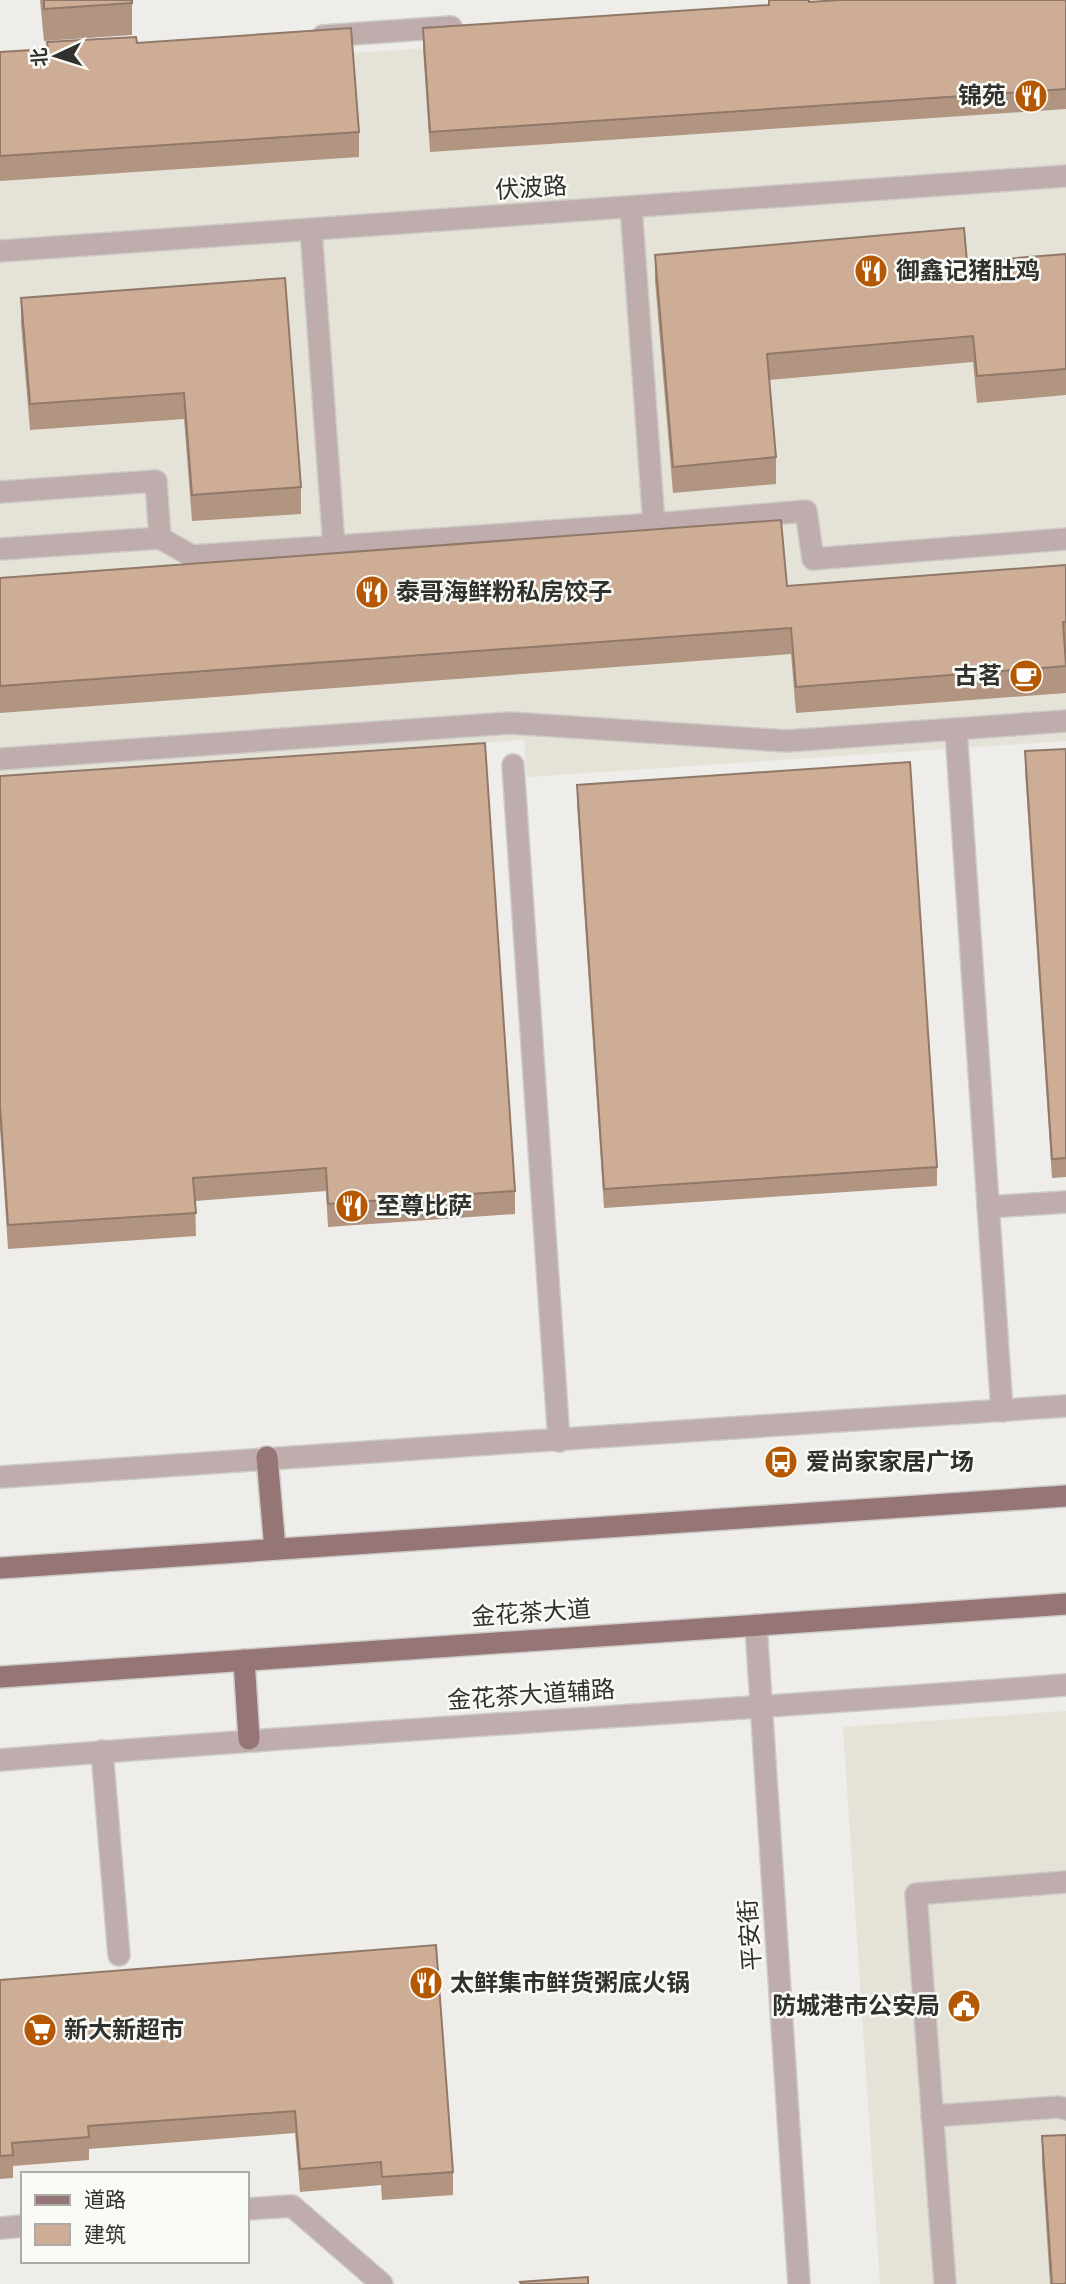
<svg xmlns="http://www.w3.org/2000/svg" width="1066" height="2284" font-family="'Roboto Serif','Noto Sans SC',serif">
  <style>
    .built { fill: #e5e3d7 }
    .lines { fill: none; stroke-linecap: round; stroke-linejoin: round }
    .minor-casing { stroke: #cccbc7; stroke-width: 24 }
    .major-casing { stroke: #cccbc7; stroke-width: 24 }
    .minor { stroke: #bfacac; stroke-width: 21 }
    .major { stroke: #967576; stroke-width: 21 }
    .wall { fill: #b19581 }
    .building { fill: #cead96; stroke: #907969; stroke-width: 2 }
    .labels { text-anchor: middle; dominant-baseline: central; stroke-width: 5; stroke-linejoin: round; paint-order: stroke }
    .poi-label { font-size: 24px; font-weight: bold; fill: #30302e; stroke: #fbfbf6; text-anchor: start }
    .street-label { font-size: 24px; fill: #30302e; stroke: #fbfbf6 }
  </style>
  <rect width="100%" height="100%" fill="#eeede9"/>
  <g class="built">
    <path d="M 1066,5 L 1066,741 L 527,777 L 524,740 L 0,775 L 0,77 Z"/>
    <path d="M 1066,1711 L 1066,2284 L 880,2284 L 843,1727 Z"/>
  </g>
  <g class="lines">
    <defs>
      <g id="minor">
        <path d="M 323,36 L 451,27"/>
        <path d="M 631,207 L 654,524"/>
        <path d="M 311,230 L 334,546"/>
        <path d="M 0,251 L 1066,176"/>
        <path d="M 0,492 L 156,481 L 160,538"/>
        <path d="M 0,549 L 160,538 L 192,556 L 654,524 L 806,511 L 813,559 L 1066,539"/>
        <path d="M 956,729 L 1002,1411"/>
        <path d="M 0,759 L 510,723 L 787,741 L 1066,721"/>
        <path d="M 513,765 L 559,1441"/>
        <path d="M 988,1207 L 1066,1202"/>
        <path d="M 0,1477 C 355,1451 711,1431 1066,1406"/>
        <path d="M 756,1625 L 799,2284"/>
        <path d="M 102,1751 L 119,1955"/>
        <path d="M 0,1760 C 355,1731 711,1712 1066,1685"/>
        <path d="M 932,2116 L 1059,2107 L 1066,2109"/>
        <path d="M 247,2209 L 292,2206 L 382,2284"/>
        <path d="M 0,2228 L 23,2226"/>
        <path d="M 945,2284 L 916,1894 L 1066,1882"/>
      </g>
      <g id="major">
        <path d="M 267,1457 L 275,1549"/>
        <path d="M 0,1568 L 1066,1496"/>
        <path d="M 244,1660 L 249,1739"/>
        <path d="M 0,1677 L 1066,1604"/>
      </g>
    </defs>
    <use href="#minor" class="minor-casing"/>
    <use href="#major" class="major-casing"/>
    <use href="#minor" class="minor"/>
    <use href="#major" class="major"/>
  </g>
  <g class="wall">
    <path d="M 40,0 L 132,0 L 132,35 L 44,41 Z"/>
    <path d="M 1066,0 L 1066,109 L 430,152 L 423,48 L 423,28 L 809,2 Z"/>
    <path d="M 47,42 L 137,43 L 359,132 L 359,157 L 0,181 L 0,52 L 47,49 Z"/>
    <path d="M 1066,254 L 1066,395 L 977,403 L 973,362 L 769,380 L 776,457 L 776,484 L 673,493 L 655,281 L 655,255 L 967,262 Z"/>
    <path d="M 285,278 L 301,487 L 301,514 L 192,521 L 184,419 L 30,430 L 21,324 L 21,298 Z"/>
    <path d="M 1066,565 L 1066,693 L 796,713 L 791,654 L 0,713 L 0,578 L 787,586 Z"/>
    <path d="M 1066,749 L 1066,1177 L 1052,1178 L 1025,771 L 1025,751 Z"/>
    <path d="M 0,776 L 515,1191 L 515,1214 L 328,1227 L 326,1191 L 195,1201 L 196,1236 L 8,1249 L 0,1128 Z"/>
    <path d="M 577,785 L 937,1167 L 937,1186 L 604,1208 L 577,804 Z"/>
    <path d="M 0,1980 L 453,2172 L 453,2195 L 382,2200 L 381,2185 L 300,2192 L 295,2133 L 89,2149 L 89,2160 L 13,2166 L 13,2178 L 0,2179 Z"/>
    <path d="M 1042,2136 L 1066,2284 L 1050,2284 L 1042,2162 Z"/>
  </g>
  <g class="building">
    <path d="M 44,0 L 132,0 L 132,3 L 44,9 Z"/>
    <path d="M 769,0 L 809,0 L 809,2 L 840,0 L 1066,0 L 1066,89 L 430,132 L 423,28 L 769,5 Z"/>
    <path d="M 351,28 L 359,132 L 0,156 L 0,52 L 48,49 L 47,42 L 136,37 L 137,43 Z"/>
    <path d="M 964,228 L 967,262 L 1066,254 L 1066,369 L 977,376 L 973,336 L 767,354 L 776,457 L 673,467 L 655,255 Z"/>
    <path d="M 285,278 L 301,487 L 192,495 L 184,393 L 30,404 L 21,298 Z"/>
    <path d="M 781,520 L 787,586 L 1066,565 L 1066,622 L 1063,622 L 1066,666 L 796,687 L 791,628 L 0,686 L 0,578 Z"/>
    <path d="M 485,743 L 515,1191 L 328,1204 L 326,1168 L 193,1178 L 196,1213 L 8,1225 L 0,1105 L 0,776 Z"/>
    <path d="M 1066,749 L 1066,1158 L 1052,1159 L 1025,751 Z"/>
    <path d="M 910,762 L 937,1167 L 604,1189 L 577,785 Z"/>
    <path d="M 436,1945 L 453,2172 L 382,2177 L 381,2162 L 300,2169 L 295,2111 L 88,2126 L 89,2137 L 12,2143 L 13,2155 L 0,2156 L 0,1980 Z"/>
    <path d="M 1066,2135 L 1066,2284 L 1052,2284 L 1042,2136 Z"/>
    <path d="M 588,2277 L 588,2284 L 521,2284 L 520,2282 Z"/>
  </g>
  <defs>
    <symbol id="restaurant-disc" viewBox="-11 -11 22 22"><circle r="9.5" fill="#b55803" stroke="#fbfbf6"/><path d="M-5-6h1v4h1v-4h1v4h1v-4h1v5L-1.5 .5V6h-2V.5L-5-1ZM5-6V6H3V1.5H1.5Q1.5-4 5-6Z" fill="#fff"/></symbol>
    <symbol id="cafe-disc" viewBox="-11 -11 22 22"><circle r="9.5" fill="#b55803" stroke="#fbfbf6"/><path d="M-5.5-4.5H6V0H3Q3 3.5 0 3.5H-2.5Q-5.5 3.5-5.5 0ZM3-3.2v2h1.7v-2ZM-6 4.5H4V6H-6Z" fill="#fff"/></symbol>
    <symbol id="bus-disc" viewBox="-11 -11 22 22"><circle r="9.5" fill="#b55803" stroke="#fbfbf6"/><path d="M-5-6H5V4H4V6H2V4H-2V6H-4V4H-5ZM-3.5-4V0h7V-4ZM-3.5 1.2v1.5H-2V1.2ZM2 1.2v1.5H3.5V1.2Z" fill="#fff"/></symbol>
    <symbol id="civic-disc" viewBox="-11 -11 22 22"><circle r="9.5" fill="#b55803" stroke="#fbfbf6"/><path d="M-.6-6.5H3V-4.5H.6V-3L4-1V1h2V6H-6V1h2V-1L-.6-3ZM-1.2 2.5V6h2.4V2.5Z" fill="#fff"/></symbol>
    <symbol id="supermarket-disc" viewBox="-11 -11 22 22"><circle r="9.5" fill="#b55803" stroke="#fbfbf6"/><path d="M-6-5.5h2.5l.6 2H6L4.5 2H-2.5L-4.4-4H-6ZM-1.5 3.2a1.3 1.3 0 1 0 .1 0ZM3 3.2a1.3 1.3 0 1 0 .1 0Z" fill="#fff"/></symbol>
  </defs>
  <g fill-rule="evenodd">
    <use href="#restaurant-disc" x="1012" y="77" width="38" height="38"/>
    <use href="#restaurant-disc" x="852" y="252" width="38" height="38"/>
    <use href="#restaurant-disc" x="353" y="573" width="38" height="38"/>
    <use href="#cafe-disc" x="1007" y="657" width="38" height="38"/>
    <use href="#restaurant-disc" x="333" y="1187" width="38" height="38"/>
    <use href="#bus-disc" x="762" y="1443" width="38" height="38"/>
    <use href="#restaurant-disc" x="407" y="1964" width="38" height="38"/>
    <use href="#civic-disc" x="945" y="1987" width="38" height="38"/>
    <use href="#supermarket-disc" x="21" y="2011" width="38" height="38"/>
  </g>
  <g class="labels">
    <g class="poi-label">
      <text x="1006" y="96" text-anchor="end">锦苑</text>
      <text x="896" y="271">御鑫记猪肚鸡</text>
      <text x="396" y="592">泰哥海鲜粉私房饺子</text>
      <text x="1002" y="676" text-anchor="end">古茗</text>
      <text x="376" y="1206">至尊比萨</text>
      <text x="806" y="1462">爱尚家家居广场</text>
      <text x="450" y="1983">太鲜集市鲜货粥底火锅</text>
      <text x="940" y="2006" text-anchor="end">防城港市公安局</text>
      <text x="64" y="2030">新大新超市</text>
    </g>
    <g class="street-label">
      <text transform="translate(531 188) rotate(-4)">伏波路</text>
      <text transform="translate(531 1613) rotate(-4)">金花茶大道</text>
      <text transform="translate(531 1695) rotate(-4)">金花茶大道辅路</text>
      <text transform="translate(750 1935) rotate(-94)">平安街</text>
    </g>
  </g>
  <rect x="21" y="2172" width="228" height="91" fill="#fbfbf6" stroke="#aaaaa6" stroke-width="2"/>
  <rect x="35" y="2195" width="35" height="10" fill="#967576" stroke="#aaaaa6" stroke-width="2"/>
  <text x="84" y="2207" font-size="21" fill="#30302e">道路</text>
  <rect x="35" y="2224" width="35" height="21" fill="#cead96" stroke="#aaaaa6" stroke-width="2"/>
  <text x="84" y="2242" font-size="21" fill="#30302e">建筑</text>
  <g transform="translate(56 56) rotate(266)" stroke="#fbfbf6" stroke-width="5" paint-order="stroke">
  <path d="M0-5L12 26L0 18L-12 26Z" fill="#30302e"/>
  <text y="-10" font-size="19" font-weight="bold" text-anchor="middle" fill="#30302e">北</text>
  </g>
</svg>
